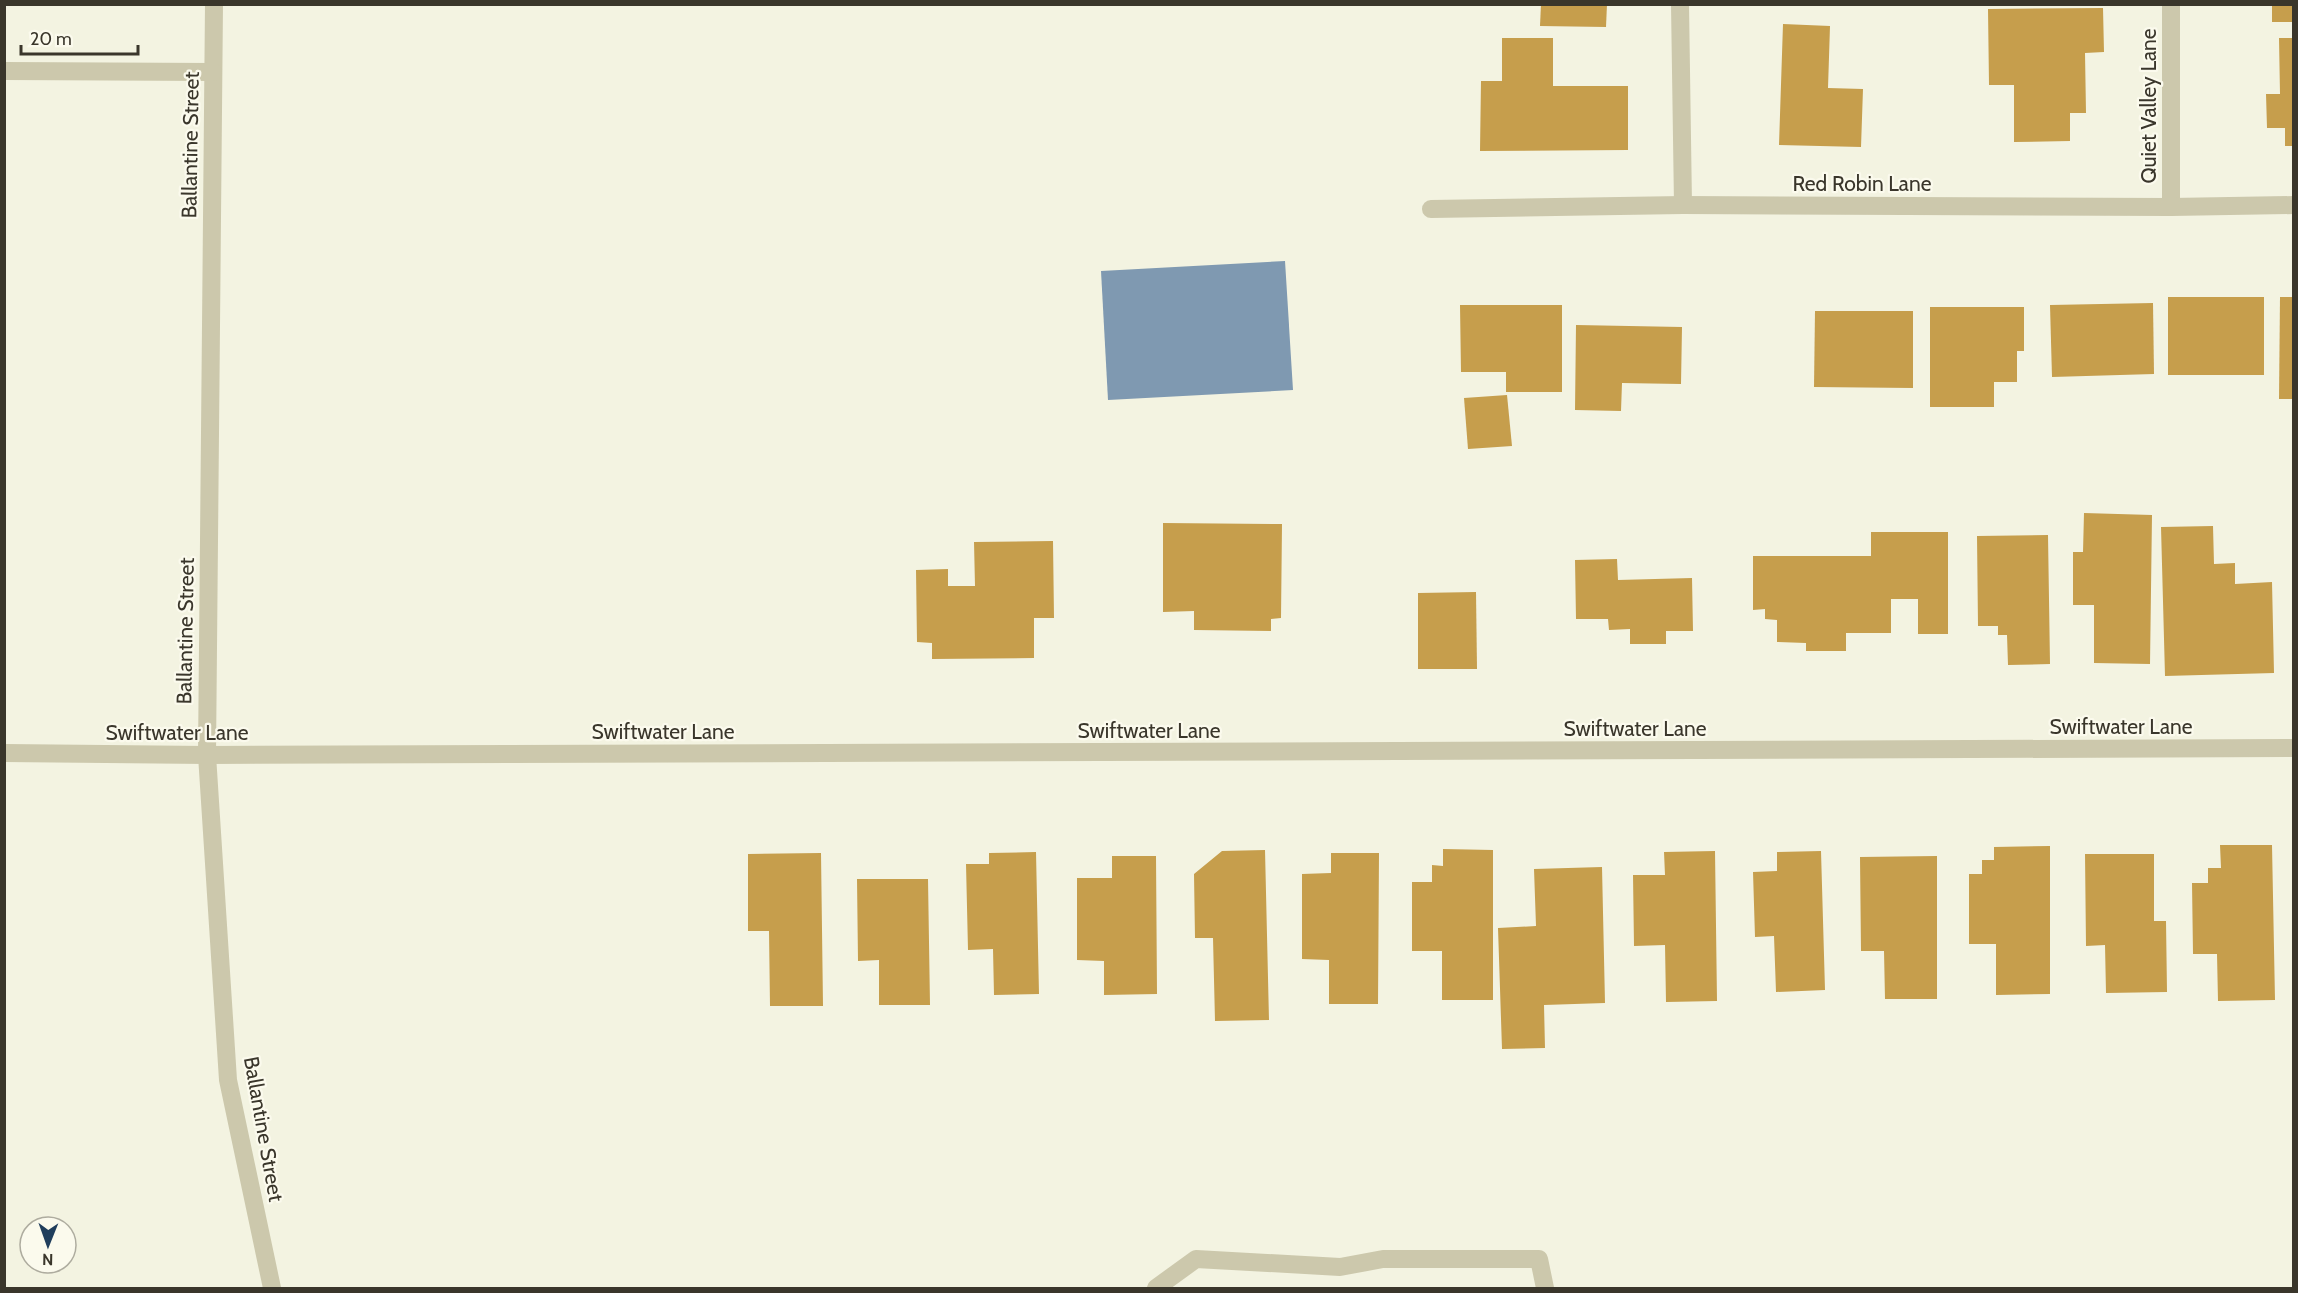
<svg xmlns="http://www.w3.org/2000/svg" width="2298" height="1293" font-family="Cabin,sans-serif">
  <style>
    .water { fill: #7f99b1 }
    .building { fill: #c69e4c }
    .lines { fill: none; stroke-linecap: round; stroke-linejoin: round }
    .street { stroke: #ccc8ac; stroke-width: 18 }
    .labels { text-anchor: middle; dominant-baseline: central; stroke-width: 4.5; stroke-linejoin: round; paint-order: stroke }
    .street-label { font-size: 21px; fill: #3a362b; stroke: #fbfaed }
  </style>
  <rect width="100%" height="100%" fill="#f3f3e1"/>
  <path class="water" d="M 1285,261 L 1293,390 L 1108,400 L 1101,271 Z"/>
  <g class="building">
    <path d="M 1541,4 L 1607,4 L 1606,27 L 1540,26 Z"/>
    <rect x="2272" y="5" width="22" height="17"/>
    <path d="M 2103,8 L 2104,52 L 2085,53 L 2086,113 L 2070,113 L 2070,141 L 2014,142 L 2014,85 L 1989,85 L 1988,9 Z"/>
    <path d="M 1783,24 L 1830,26 L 1828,88 L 1863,89 L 1861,147 L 1779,145 Z"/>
    <path d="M 1502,38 L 1553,38 L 1553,86 L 1628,86 L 1628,150 L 1480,151 L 1481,81 L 1502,81 Z"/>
    <path d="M 2279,38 L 2294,38 L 2294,146 L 2285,146 L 2285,128 L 2267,128 L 2266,94 L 2280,94 Z"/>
    <rect x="2168" y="297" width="96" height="78"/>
    <path d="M 2280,297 L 2294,297 L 2294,399 L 2279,399 Z"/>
    <path d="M 2153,303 L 2154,374 L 2052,377 L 2050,305 Z"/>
    <path d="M 1460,305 L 1562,305 L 1562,392 L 1506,392 L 1506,372 L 1461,372 Z"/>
    <path d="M 1930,307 L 2024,307 L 2024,351 L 2017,351 L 2017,382 L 1994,382 L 1994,407 L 1930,407 Z"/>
    <path d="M 1815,311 L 1913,311 L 1913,388 L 1814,387 Z"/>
    <path d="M 1576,325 L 1682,327 L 1681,384 L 1622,383 L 1621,411 L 1575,410 Z"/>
    <path d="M 1507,395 L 1512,446 L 1468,449 L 1464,398 Z"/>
    <path d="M 2084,513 L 2152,515 L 2150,664 L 2094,663 L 2094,605 L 2073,605 L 2073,552 L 2083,552 Z"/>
    <path d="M 1163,523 L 1282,524 L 1281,618 L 1271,619 L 1271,631 L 1194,630 L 1194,611 L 1163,612 Z"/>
    <path d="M 2213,526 L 2214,564 L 2235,563 L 2235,584 L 2272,582 L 2274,673 L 2165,676 L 2161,527 Z"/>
    <path d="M 1871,532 L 1948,532 L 1948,634 L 1918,634 L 1918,599 L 1891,599 L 1891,633 L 1846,633 L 1846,651 L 1806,651 L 1806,643 L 1777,642 L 1777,620 L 1765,619 L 1765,609 L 1753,610 L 1753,556 L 1871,556 Z"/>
    <path d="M 2048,535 L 2050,664 L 2008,665 L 2007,635 L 1998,635 L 1998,626 L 1978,626 L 1977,536 Z"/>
    <path d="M 1053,541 L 1054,618 L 1034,618 L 1034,658 L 932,659 L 932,643 L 917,642 L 916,570 L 948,569 L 948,586 L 975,586 L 974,542 Z"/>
    <path d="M 1617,559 L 1618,580 L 1692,578 L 1693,631 L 1666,631 L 1666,644 L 1630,644 L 1630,629 L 1609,630 L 1608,619 L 1576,619 L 1575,560 Z"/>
    <path d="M 1476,592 L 1477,669 L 1418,669 L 1418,593 Z"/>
    <path d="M 2220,845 L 2272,845 L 2275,1000 L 2218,1001 L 2217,954 L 2193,954 L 2192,883 L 2208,883 L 2208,868 L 2221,868 Z"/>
    <path d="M 2050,846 L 2050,994 L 1996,995 L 1996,944 L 1969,944 L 1969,874 L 1982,874 L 1982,860 L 1994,860 L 1994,847 Z"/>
    <path d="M 1443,849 L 1493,850 L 1493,1000 L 1442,1000 L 1442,951 L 1412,951 L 1412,882 L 1432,882 L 1432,865 L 1443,866 Z"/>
    <path d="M 1265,850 L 1269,1020 L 1215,1021 L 1213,938 L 1195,938 L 1194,874 L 1222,851 Z"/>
    <path d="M 1715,851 L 1717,1001 L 1666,1002 L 1665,945 L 1634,946 L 1633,875 L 1665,875 L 1664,852 Z"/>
    <path d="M 1821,851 L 1825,990 L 1776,992 L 1774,936 L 1755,937 L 1753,872 L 1777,871 L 1777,852 Z"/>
    <path d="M 1036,852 L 1039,994 L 994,995 L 993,949 L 968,950 L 966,864 L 989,864 L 989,853 Z"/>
    <path d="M 821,853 L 823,1006 L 770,1006 L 769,931 L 748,931 L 748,854 Z"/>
    <path d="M 1331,853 L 1379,853 L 1378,1004 L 1329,1004 L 1329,960 L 1302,959 L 1302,874 L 1331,873 Z"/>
    <path d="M 2085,854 L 2154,854 L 2154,921 L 2166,921 L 2167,992 L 2106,993 L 2105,945 L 2086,946 Z"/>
    <path d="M 1112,856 L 1156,856 L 1157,994 L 1104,995 L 1104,961 L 1077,960 L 1077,878 L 1112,878 Z"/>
    <path d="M 1937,856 L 1937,999 L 1885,999 L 1884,951 L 1861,951 L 1860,857 Z"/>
    <path d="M 1602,867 L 1605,1003 L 1544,1005 L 1545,1048 L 1502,1049 L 1498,928 L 1536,926 L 1534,869 Z"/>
    <path d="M 857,879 L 928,879 L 930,1005 L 879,1005 L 879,960 L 858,961 Z"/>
  </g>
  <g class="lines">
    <g class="street">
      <path d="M 214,4 L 207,755 L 228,1080 L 272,1288"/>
      <path d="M 1680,4 L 1683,205"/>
      <path d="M 4,71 L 213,72"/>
      <path d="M 2171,207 L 2171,4"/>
      <path d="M 1431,209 L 1683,205 L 2171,207 L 2294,205"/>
      <path d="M 4,753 L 207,755 L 2294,748"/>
      <path d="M 1156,1288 L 1196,1259 L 1340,1267 L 1383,1259 L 1539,1259 L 1545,1288"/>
    </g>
  </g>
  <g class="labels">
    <g class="street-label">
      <text transform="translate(2148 106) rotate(-90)">Quiet Valley Lane</text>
      <text transform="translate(190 145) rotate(-89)">Ballantine Street</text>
      <text x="1862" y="183">Red Robin Lane</text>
      <text transform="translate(185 631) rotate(-89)">Ballantine Street</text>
      <text x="2121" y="726">Swiftwater Lane</text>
      <text x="1635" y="728">Swiftwater Lane</text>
      <text x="1149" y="730">Swiftwater Lane</text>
      <text x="663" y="731">Swiftwater Lane</text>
      <text x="177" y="732">Swiftwater Lane</text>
      <text transform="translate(264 1129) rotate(80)">Ballantine Street</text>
    </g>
  </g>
  <rect width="2298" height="1293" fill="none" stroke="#3a362b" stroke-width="12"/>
  <g transform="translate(48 1245) rotate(181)"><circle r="28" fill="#fbfaed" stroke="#aeac9f" stroke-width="1.5"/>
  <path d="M0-4.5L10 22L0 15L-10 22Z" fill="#203e5c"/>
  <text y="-9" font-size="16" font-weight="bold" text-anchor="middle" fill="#3a362b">N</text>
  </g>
  <path d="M21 45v9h117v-9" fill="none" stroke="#3a362b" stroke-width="3"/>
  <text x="30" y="45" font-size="18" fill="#3a362b" stroke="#fbfaed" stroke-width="4.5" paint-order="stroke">20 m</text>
</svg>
